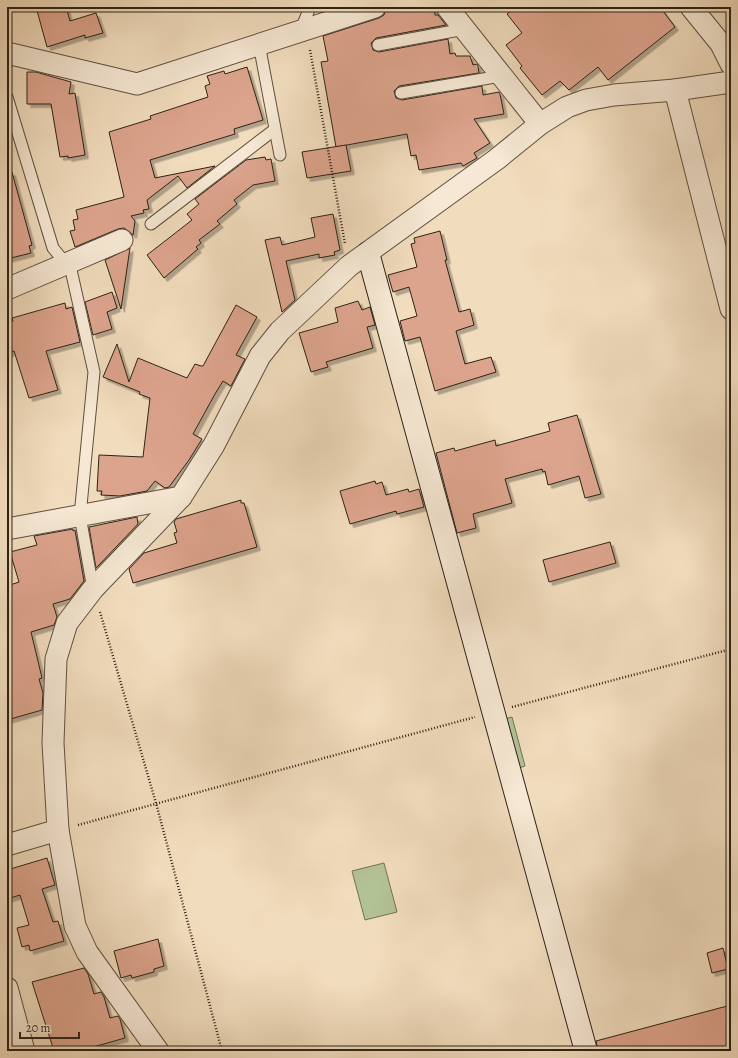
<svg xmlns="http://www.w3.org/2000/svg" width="738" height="1058" font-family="Alegreya,serif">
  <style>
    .green { fill: #b3c296; stroke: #707256 }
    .building { fill: #dda48d; stroke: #2c2317; filter: url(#shadow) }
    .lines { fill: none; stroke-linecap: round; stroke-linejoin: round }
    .lane-casing { stroke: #5d5140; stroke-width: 13 }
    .street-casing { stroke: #5d5140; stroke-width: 23 }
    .secondary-casing { stroke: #2c2317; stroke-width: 24 }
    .path { stroke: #2c2317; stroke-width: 2.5; stroke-dasharray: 1 2; stroke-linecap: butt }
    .lane { stroke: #f6e8d4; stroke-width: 11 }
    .street { stroke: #f6e8d4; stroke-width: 21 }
    .secondary { stroke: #f6e8d4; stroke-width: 22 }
  </style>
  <defs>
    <filter id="shadow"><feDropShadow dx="3.5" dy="3.5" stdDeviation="0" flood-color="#0004"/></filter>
  </defs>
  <rect width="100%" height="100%" fill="#f1dcbd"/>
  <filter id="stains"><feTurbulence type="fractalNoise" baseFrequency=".005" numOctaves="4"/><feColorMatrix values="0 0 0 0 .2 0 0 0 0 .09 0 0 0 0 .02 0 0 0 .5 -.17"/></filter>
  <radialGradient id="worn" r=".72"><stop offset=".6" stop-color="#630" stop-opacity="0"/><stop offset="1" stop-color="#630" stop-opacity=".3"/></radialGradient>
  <g class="green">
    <path d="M 512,717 L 525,766 L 519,768 L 505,719 Z"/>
    <path d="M 384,863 L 397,912 L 365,920 L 352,871 Z"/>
  </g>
  <g class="building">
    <path d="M 36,7 L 66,7 L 70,21 L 96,13 L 103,33 L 85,38 L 85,35 L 47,47 Z"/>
    <path d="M 387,7 L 434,7 L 435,15 L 438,15 L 446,25 L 376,38 L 371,43 L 373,50 L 379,52 L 448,39 L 450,54 L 455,53 L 456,56 L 470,56 L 473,65 L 477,64 L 478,66 L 479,73 L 399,86 L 394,91 L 396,98 L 402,100 L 482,86 L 483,95 L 499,92 L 500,94 L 504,114 L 474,119 L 490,143 L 474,153 L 477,158 L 463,166 L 461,163 L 419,170 L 416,155 L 411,156 L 407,134 L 336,147 L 321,62 L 328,61 L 323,36 L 379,18 L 384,15 Z"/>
    <path d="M 516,7 L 660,7 L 675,27 L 608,80 L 598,67 L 569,90 L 560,81 L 542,95 L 520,68 L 522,66 L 506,45 L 522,33 L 507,14 Z"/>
    <path d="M 247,67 L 263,120 L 234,129 L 235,134 L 150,160 L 155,178 L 215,166 L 187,188 L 178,176 L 147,200 L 149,209 L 143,210 L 144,213 L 131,216 L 135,221 L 133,235 L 124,228 L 118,229 L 75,247 L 70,231 L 75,230 L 73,220 L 78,219 L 76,210 L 124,197 L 109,132 L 151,119 L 150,116 L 208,97 L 205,86 L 210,84 L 207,76 L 224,71 L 225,74 Z"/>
    <path d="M 27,72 L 36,72 L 71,82 L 69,94 L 75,93 L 85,155 L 68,158 L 68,156 L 60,157 L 51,104 L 27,104 Z"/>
    <path d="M 346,145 L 351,171 L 307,178 L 302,152 Z"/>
    <path d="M 265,157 L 266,160 L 271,159 L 275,181 L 253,185 L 234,200 L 237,204 L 217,221 L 220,224 L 199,240 L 201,243 L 196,247 L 198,249 L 164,278 L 147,255 L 192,220 L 187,214 L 199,204 L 195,199 L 246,160 Z"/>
    <path d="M 12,172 L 32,245 L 29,246 L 31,253 L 7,259 L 7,173 Z"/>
    <path d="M 333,214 L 340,250 L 334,252 L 335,255 L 319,258 L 319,254 L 286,261 L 295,300 L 282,312 L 265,240 L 280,237 L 282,245 L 315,237 L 311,218 Z"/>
    <path d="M 440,231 L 447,260 L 445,260 L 459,312 L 470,309 L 474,325 L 456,331 L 465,364 L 491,357 L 496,372 L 435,391 L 420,337 L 405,341 L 400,321 L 417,316 L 409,287 L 393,292 L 388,275 L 417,267 L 411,244 L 415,243 L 414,238 Z"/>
    <path d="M 130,248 L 121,309 L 105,260 Z"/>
    <path d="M 112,292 L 117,308 L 107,312 L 112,329 L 93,335 L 85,302 Z"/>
    <path d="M 358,301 L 362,310 L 370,307 L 375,325 L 367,327 L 373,348 L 326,362 L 328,367 L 311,372 L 299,333 L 338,322 L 335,308 Z"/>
    <path d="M 65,303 L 66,309 L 72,307 L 80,342 L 46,351 L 58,390 L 29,398 L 14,351 L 7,354 L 7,323 L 13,321 L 12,318 Z"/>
    <path d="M 236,305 L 257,317 L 236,355 L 245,359 L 231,386 L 223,381 L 215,394 L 193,434 L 202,439 L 189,460 L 169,487 L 165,488 L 155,481 L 147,491 L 120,496 L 101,495 L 102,491 L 97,491 L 99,455 L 143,457 L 150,398 L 139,394 L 140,392 L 103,377 L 117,344 L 129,382 L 138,358 L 187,378 L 195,364 L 201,366 L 203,366 Z"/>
    <path d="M 577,415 L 601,494 L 585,498 L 579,476 L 548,485 L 545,471 L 543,472 L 542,469 L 505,479 L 512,503 L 473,514 L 476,528 L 457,533 L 436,453 L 454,448 L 455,451 L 495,440 L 496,446 L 550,431 L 548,423 Z"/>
    <path d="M 375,481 L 376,484 L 382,482 L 386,495 L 408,489 L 409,492 L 419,489 L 424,507 L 397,514 L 396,511 L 350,524 L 340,491 Z"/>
    <path d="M 241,500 L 241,503 L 244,503 L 257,547 L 133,583 L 129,569 L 144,553 L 177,543 L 174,533 L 177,532 L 174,522 L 176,519 Z"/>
    <path d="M 137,517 L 138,524 L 96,568 L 89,527 Z"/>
    <path d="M 73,529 L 73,531 L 75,530 L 84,581 L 70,599 L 53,604 L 57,617 L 54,625 L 31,632 L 42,678 L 39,679 L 43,693 L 42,710 L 7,720 L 7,586 L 19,582 L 10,552 L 37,545 L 34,536 Z"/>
    <path d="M 610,542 L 616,563 L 549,582 L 543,560 Z"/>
    <path d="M 47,858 L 55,885 L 42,889 L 53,922 L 58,921 L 64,941 L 30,951 L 29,945 L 22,947 L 17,928 L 29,925 L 20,895 L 7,899 L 7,870 Z"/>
    <path d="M 158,939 L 164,966 L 154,969 L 154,972 L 132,978 L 131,975 L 121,978 L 114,951 Z"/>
    <path d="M 723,948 L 728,969 L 712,973 L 707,953 Z"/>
    <path d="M 84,968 L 88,974 L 94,994 L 101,992 L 104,997 L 110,1018 L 118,1016 L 120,1019 L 125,1038 L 79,1051 L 54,1051 L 32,982 Z"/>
    <path d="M 731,1005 L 731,1051 L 598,1051 L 596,1041 Z"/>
  </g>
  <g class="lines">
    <defs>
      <g id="lane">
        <path d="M 300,32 L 310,7"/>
        <path d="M 259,44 L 280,155"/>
        <path d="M 378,45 L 465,29"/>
        <path d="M 401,93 L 501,76"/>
        <path d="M 7,97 L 53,248 L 71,270 L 94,372 L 80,516 L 93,589"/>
        <path d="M 151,224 L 274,130"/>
      </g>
      <g id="street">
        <path d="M 447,7 L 540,124"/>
        <path d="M 691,7 L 721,44 L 731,64"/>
        <path d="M 7,53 L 137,84 L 375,7"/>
        <path d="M 675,90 L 731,309"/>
        <path d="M 7,289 L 122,240"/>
        <path d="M 7,529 L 181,497 L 214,445 L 260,356 L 280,331 L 349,266 L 497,159 L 540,124 L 567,107 L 586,100 L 614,95 L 675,90 L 731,82"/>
        <path d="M 7,845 L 58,830"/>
        <path d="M 7,988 L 24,1051"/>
        <path d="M 158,1051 L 87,952 L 75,926 L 58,830 L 53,743 L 56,659 L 67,623 L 93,589 L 181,497"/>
      </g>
      <path id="secondary" d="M 368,253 L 586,1051"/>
    </defs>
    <use href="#lane" class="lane-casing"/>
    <use href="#street" class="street-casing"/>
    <use href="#secondary" class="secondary-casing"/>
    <g class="path">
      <path d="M 310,50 L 345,244"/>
      <path d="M 100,612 L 156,803 L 222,1051"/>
      <path d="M 512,707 L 731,649"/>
      <path d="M 78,825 L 475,717"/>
    </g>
    <use href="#lane" class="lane"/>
    <use href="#street" class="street"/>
    <use href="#secondary" class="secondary"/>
  </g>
  <rect width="738" height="1058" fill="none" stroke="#f1dcbd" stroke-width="24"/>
  <rect x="8" y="8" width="722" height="1042" fill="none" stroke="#2c2317" stroke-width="2"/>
  <rect x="12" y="12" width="714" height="1034" fill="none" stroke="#2c2317"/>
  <path d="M20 1032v6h59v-6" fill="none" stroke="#2c2317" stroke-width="2"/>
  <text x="26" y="1032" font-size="12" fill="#2c2317" stroke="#f6e8d4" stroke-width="3" paint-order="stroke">20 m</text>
  <rect width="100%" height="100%" filter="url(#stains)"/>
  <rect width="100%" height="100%" fill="url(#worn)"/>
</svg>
